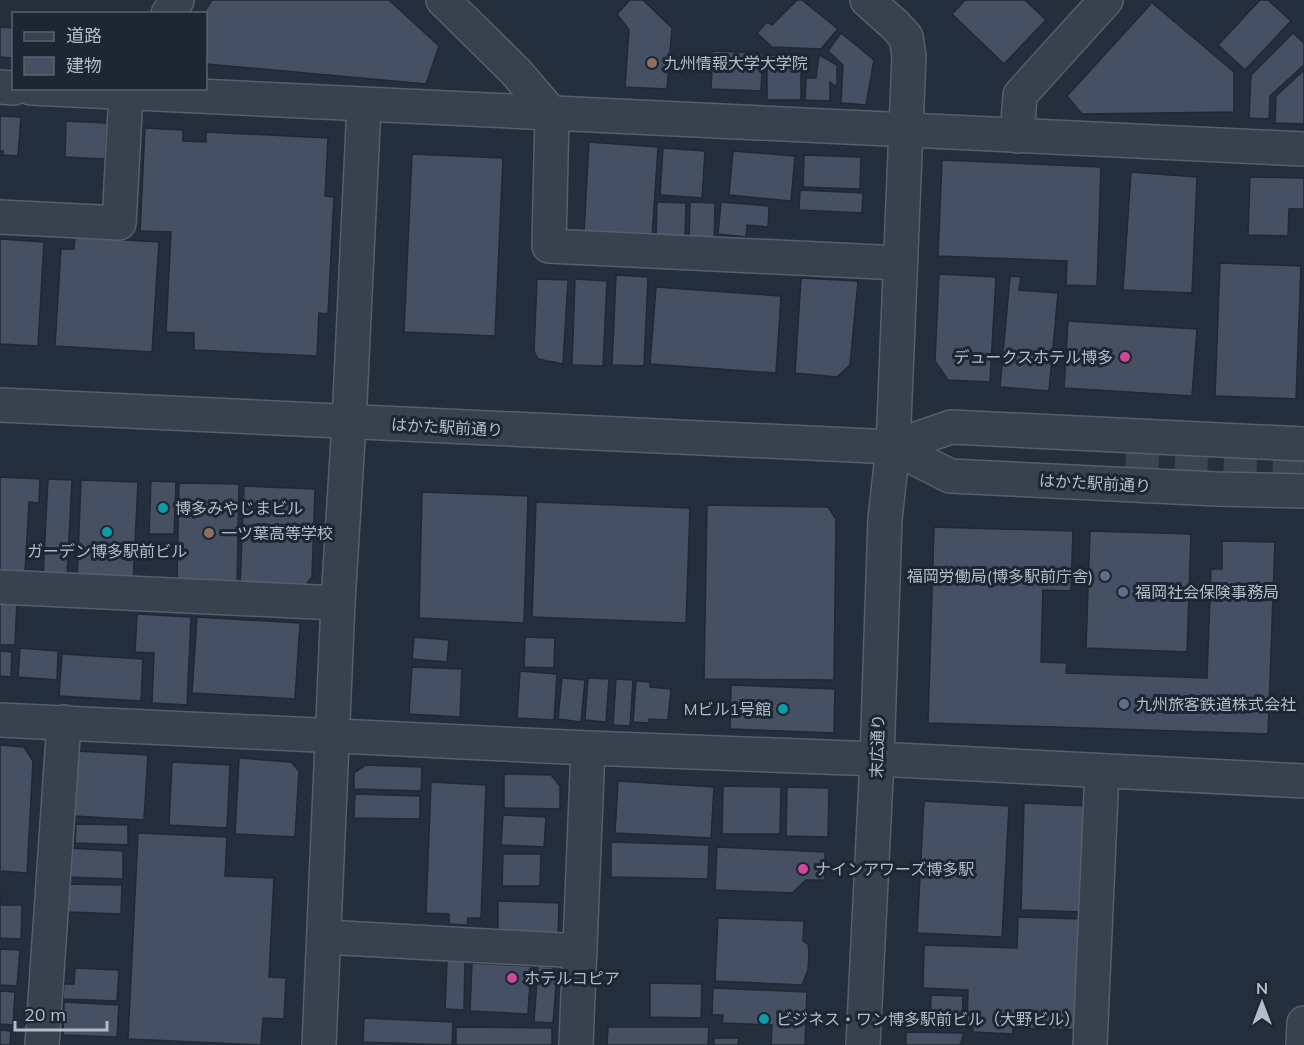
<svg xmlns="http://www.w3.org/2000/svg" width="1304" height="1045" font-family="Mulish,'Noto Sans JP',sans-serif">
  <style>
    .building { fill: #455162; stroke: #1f2835; stroke-width: 1.5 }
    .lines { fill: none; stroke-linecap: round; stroke-linejoin: round }
    .minor-tunnel { stroke: #3a4453; stroke-width: 33; stroke-dasharray: 33 16; stroke-linecap: butt }
    .minor-casing { stroke: #565f6c; stroke-width: 36 }
    .minor { stroke: #38414e; stroke-width: 33 }
    .education-dot { fill: #8d6e63; stroke: #1d2633; stroke-width: 2 }
    .hotel-dot { fill: #d1479c; stroke: #1d2633; stroke-width: 2 }
    .culture-dot { fill: #0f9aa8; stroke: #1d2633; stroke-width: 2 }
    .service-dot { fill: #5c6f8a; stroke: #1d2633; stroke-width: 2 }
    .labels { text-anchor: middle; dominant-baseline: central; stroke-width: 6; stroke-linejoin: round; paint-order: stroke }
    .poi-label { font-size: 16px; fill: #b4bcc9; stroke: #1d2633; text-anchor: start }
    .street-label { font-size: 16px; fill: #b4bcc9; stroke: #1d2633 }
  </style>
  <rect width="100%" height="100%" fill="#242f3e"/>
  <g class="building">
    <path d="M 212,0 L 389,0 L 439,46 L 426,84 L 206,64 L 206,14 L 203,14 Z"/>
    <path d="M 630,0 L 643,0 L 672,28 L 667,89 L 625,87 L 629,30 L 617,14 Z"/>
    <path d="M 797,0 L 802,0 L 838,29 L 821,49 L 772,47 L 757,33 L 767,22 L 772,25 Z"/>
    <path d="M 965,0 L 1025,0 L 1046,20 L 1004,64 L 952,14 Z"/>
    <path d="M 1260,0 L 1268,0 L 1291,21 L 1245,70 L 1218,45 Z"/>
    <path d="M 1150,1 L 1234,72 L 1234,112 L 1082,114 L 1067,96 L 1150,5 Z"/>
    <path d="M 0,27 L 14,28 L 14,58 L 0,57 Z"/>
    <path d="M 841,33 L 874,60 L 866,105 L 841,103 L 843,65 L 828,51 Z"/>
    <path d="M 1293,33 L 1304,43 L 1304,65 L 1270,96 L 1269,119 L 1249,118 L 1251,75 Z"/>
    <path d="M 713,51 L 763,53 L 761,91 L 711,89 Z"/>
    <rect x="767" y="55" width="34" height="45"/>
    <path d="M 819,55 L 837,65 L 837,87 L 830,82 L 830,101 L 805,100 L 806,78 L 816,78 Z"/>
    <path d="M 1304,70 L 1304,124 L 1275,123 L 1276,96 Z"/>
    <path d="M 0,116 L 21,117 L 18,156 L 3,155 L 3,151 L 0,151 Z"/>
    <path d="M 66,121 L 107,123 L 105,159 L 65,157 Z"/>
    <path d="M 145,128 L 183,130 L 183,141 L 206,142 L 206,132 L 328,138 L 325,196 L 334,197 L 328,314 L 319,313 L 317,356 L 194,350 L 194,333 L 166,332 L 171,232 L 140,231 Z"/>
    <path d="M 589,142 L 658,147 L 652,238 L 584,233 Z"/>
    <path d="M 663,148 L 705,151 L 702,198 L 660,195 Z"/>
    <path d="M 733,151 L 795,156 L 791,201 L 729,195 Z"/>
    <path d="M 412,154 L 503,158 L 495,336 L 404,332 Z"/>
    <path d="M 804,155 L 861,157 L 860,189 L 803,187 Z"/>
    <path d="M 942,160 L 1101,167 L 1097,286 L 1066,285 L 1067,261 L 938,256 Z"/>
    <path d="M 1131,172 L 1197,177 L 1192,293 L 1123,290 Z"/>
    <path d="M 1250,177 L 1304,178 L 1304,209 L 1289,209 L 1288,236 L 1248,235 Z"/>
    <path d="M 800,190 L 863,193 L 862,213 L 799,210 Z"/>
    <path d="M 657,202 L 686,203 L 685,240 L 656,240 Z"/>
    <path d="M 690,202 L 715,203 L 714,244 L 689,243 Z"/>
    <path d="M 721,202 L 769,206 L 768,227 L 747,225 L 746,237 L 718,234 Z"/>
    <path d="M 75,237 L 159,242 L 152,352 L 55,346 L 61,249 L 74,249 Z"/>
    <path d="M 0,239 L 44,242 L 38,346 L 0,344 Z"/>
    <path d="M 1220,263 L 1301,266 L 1296,399 L 1215,396 Z"/>
    <path d="M 939,274 L 996,277 L 990,382 L 948,380 L 935,361 Z"/>
    <path d="M 616,275 L 648,277 L 644,366 L 612,365 Z"/>
    <path d="M 1010,276 L 1021,277 L 1019,290 L 1058,293 L 1049,391 L 1000,387 Z"/>
    <path d="M 801,278 L 858,281 L 850,365 L 837,377 L 795,373 Z"/>
    <path d="M 537,279 L 568,280 L 563,364 L 538,359 L 534,351 Z"/>
    <path d="M 575,279 L 607,281 L 603,366 L 572,365 Z"/>
    <path d="M 656,287 L 781,296 L 776,373 L 650,364 Z"/>
    <path d="M 1068,321 L 1197,329 L 1192,396 L 1064,388 Z"/>
    <path d="M 0,477 L 40,479 L 39,503 L 29,502 L 25,573 L 0,572 Z"/>
    <path d="M 48,479 L 72,480 L 67,578 L 43,577 Z"/>
    <path d="M 81,480 L 138,482 L 133,584 L 77,581 Z"/>
    <path d="M 151,481 L 176,482 L 174,534 L 149,534 Z"/>
    <path d="M 179,483 L 239,484 L 237,584 L 177,583 Z"/>
    <path d="M 244,486 L 315,489 L 312,577 L 301,591 L 240,589 Z"/>
    <path d="M 422,492 L 528,496 L 524,623 L 419,618 Z"/>
    <path d="M 536,502 L 690,508 L 686,623 L 532,617 Z"/>
    <path d="M 707,505 L 828,507 L 836,519 L 834,680 L 704,679 Z"/>
    <path d="M 934,527 L 1073,531 L 1071,591 L 1043,590 L 1041,662 L 1067,663 L 1066,673 L 1207,678 L 1211,569 L 1222,569 L 1222,541 L 1275,542 L 1268,734 L 928,723 Z"/>
    <path d="M 1090,531 L 1191,534 L 1187,652 L 1086,648 Z"/>
    <path d="M 0,600 L 17,601 L 15,645 L 0,645 Z"/>
    <path d="M 137,614 L 191,617 L 187,705 L 152,703 L 154,653 L 135,652 Z"/>
    <path d="M 197,617 L 300,623 L 295,699 L 192,693 Z"/>
    <path d="M 414,637 L 449,640 L 447,662 L 412,659 Z"/>
    <path d="M 525,637 L 555,638 L 554,668 L 524,667 Z"/>
    <path d="M 20,648 L 58,651 L 57,680 L 18,677 Z"/>
    <path d="M 0,651 L 12,652 L 11,677 L 0,676 Z"/>
    <path d="M 62,654 L 143,659 L 141,701 L 59,696 Z"/>
    <path d="M 412,667 L 462,669 L 460,717 L 409,714 Z"/>
    <path d="M 520,671 L 557,674 L 554,720 L 517,718 Z"/>
    <path d="M 562,678 L 585,680 L 581,722 L 558,719 Z"/>
    <path d="M 588,678 L 609,679 L 606,722 L 585,720 Z"/>
    <path d="M 616,679 L 633,680 L 630,726 L 613,725 Z"/>
    <path d="M 636,681 L 650,682 L 650,687 L 671,689 L 668,720 L 649,719 L 649,723 L 633,722 Z"/>
    <path d="M 731,685 L 835,689 L 834,733 L 730,729 Z"/>
    <path d="M 0,745 L 24,747 L 33,761 L 27,873 L 0,871 Z"/>
    <path d="M 77,751 L 148,755 L 144,820 L 74,816 Z"/>
    <path d="M 239,758 L 291,762 L 299,771 L 295,837 L 235,834 Z"/>
    <path d="M 172,762 L 230,765 L 227,828 L 169,825 Z"/>
    <path d="M 366,765 L 422,767 L 421,791 L 354,789 L 354,773 Z"/>
    <path d="M 504,774 L 551,775 L 560,786 L 560,809 L 504,808 Z"/>
    <path d="M 618,781 L 714,787 L 711,838 L 615,833 Z"/>
    <path d="M 431,782 L 486,785 L 481,918 L 468,918 L 467,925 L 449,924 L 449,914 L 426,913 Z"/>
    <path d="M 723,786 L 781,787 L 780,834 L 722,834 Z"/>
    <path d="M 787,787 L 829,788 L 828,837 L 786,836 Z"/>
    <path d="M 355,794 L 420,796 L 420,819 L 354,818 Z"/>
    <path d="M 924,801 L 1009,806 L 1002,937 L 917,933 Z"/>
    <path d="M 1024,803 L 1087,806 L 1084,912 L 1021,910 Z"/>
    <path d="M 503,815 L 546,817 L 544,847 L 501,845 Z"/>
    <path d="M 76,824 L 128,825 L 128,845 L 75,843 Z"/>
    <path d="M 138,833 L 227,837 L 225,876 L 274,878 L 269,977 L 286,978 L 284,1019 L 263,1018 L 261,1045 L 128,1039 Z"/>
    <path d="M 611,842 L 709,845 L 708,879 L 611,877 Z"/>
    <path d="M 717,847 L 825,852 L 825,880 L 806,880 L 792,893 L 715,890 Z"/>
    <path d="M 68,848 L 123,851 L 123,879 L 67,877 Z"/>
    <path d="M 503,854 L 541,854 L 540,886 L 502,886 Z"/>
    <path d="M 69,884 L 122,885 L 121,914 L 68,912 Z"/>
    <path d="M 0,895 L 2,895 L 1,905 L 22,905 L 21,939 L 0,938 Z"/>
    <path d="M 498,901 L 559,903 L 558,941 L 498,938 Z"/>
    <path d="M 1018,917 L 1081,919 L 1077,1030 L 1013,1028 L 1013,1034 L 973,1032 L 973,1028 L 967,1028 L 968,990 L 923,988 L 924,945 L 1017,948 Z"/>
    <path d="M 718,918 L 804,921 L 803,941 L 808,944 L 809,951 L 808,970 L 802,985 L 715,981 Z"/>
    <path d="M 0,949 L 20,950 L 17,986 L 0,985 Z"/>
    <path d="M 447,959 L 465,960 L 464,1010 L 445,1009 Z"/>
    <path d="M 472,963 L 531,966 L 528,1014 L 470,1011 Z"/>
    <path d="M 538,966 L 552,967 L 557,974 L 553,1023 L 534,1022 Z"/>
    <path d="M 75,968 L 119,970 L 117,1001 L 63,999 L 64,984 L 74,984 Z"/>
    <path d="M 650,983 L 702,984 L 701,1018 L 650,1017 Z"/>
    <path d="M 713,988 L 807,992 L 805,1045 L 771,1045 L 772,1025 L 722,1023 L 723,1015 L 712,1015 Z"/>
    <path d="M 0,991 L 15,992 L 13,1025 L 0,1024 Z"/>
    <path d="M 931,995 L 963,996 L 962,1027 L 930,1027 Z"/>
    <path d="M 64,1002 L 119,1005 L 117,1037 L 63,1035 Z"/>
    <path d="M 364,1018 L 453,1022 L 452,1045 L 363,1042 Z"/>
    <path d="M 456,1027 L 552,1028 L 552,1045 L 456,1045 Z"/>
    <path d="M 608,1027 L 709,1027 L 708,1045 L 607,1045 Z"/>
    <path d="M 0,1030 L 11,1031 L 10,1045 L 0,1045 Z"/>
    <path d="M 906,1032 L 964,1033 L 960,1045 L 906,1045 Z"/>
    <path d="M 714,1038 L 739,1038 L 738,1045 L 714,1045 Z"/>
  </g>
  <g class="lines">
    <path class="minor-tunnel" d="M 1126,455 L 1304,462"/>
    <defs>
      <g id="minor">
        <path d="M 443,0 L 516,72 L 552,114 L 549,246 L 900,263"/>
        <path d="M 168,14 L 177,0"/>
        <path d="M 0,87 L 14,88"/>
        <path d="M 31,88 L 1304,149"/>
        <path d="M 1017,136 L 1020,95 L 1106,0"/>
        <path d="M 0,217 L 119,223 L 126,93 L 128,88"/>
        <path d="M 0,405 L 893,447 L 951,427 L 1304,444"/>
        <path d="M 893,447 L 950,476 L 1216,489 L 1304,491"/>
        <path d="M 0,587 L 338,603"/>
        <path d="M 0,720 L 588,748 L 877,759 L 1304,781"/>
        <path d="M 324,937 L 580,951"/>
        <path d="M 42,1045 L 64,722"/>
        <path d="M 319,1045 L 338,603 L 349,422 L 364,105"/>
        <path d="M 576,1045 L 588,748"/>
        <path d="M 863,1045 L 877,759 L 885,519 L 893,447 L 909,56 L 906,37 L 895,25 L 867,0"/>
        <path d="M 1090,1045 L 1102,771"/>
        <path d="M 1303,1045 L 1304,1023"/>
      </g>
    </defs>
    <use href="#minor" class="minor-casing"/>
    <use href="#minor" class="minor"/>
  </g>
  <g class="education-dot">
    <circle cx="652" cy="63" r="6"/>
    <circle cx="209" cy="533" r="6"/>
  </g>
  <g class="hotel-dot">
    <circle cx="1125" cy="357" r="6"/>
    <circle cx="803" cy="869" r="6"/>
    <circle cx="512" cy="978" r="6"/>
  </g>
  <g class="culture-dot">
    <circle cx="163" cy="508" r="6"/>
    <circle cx="107" cy="532" r="6"/>
    <circle cx="783" cy="709" r="6"/>
    <circle cx="764" cy="1019" r="6"/>
  </g>
  <g class="service-dot">
    <circle cx="1105" cy="576" r="6"/>
    <circle cx="1123" cy="592" r="6"/>
    <circle cx="1124" cy="704" r="6"/>
  </g>
  <g class="labels">
    <g class="poi-label">
      <text x="664" y="63">九州情報大学大学院</text>
      <text x="1113" y="357" text-anchor="end">デュークスホテル博多</text>
      <text x="175" y="508">博多みやじまビル</text>
      <text x="221" y="533">一ツ葉高等学校</text>
      <text x="107" y="551" text-anchor="middle">ガーデン博多駅前ビル</text>
      <text x="1093" y="576" text-anchor="end">福岡労働局(博多駅前庁舎)</text>
      <text x="1135" y="592">福岡社会保険事務局</text>
      <text x="1136" y="704">九州旅客鉄道株式会社</text>
      <text x="771" y="709" text-anchor="end">Mビル1号館</text>
      <text x="815" y="869">ナインアワーズ博多駅</text>
      <text x="524" y="978">ホテルコピア</text>
      <text x="776" y="1019">ビジネス・ワン博多駅前ビル（大野ビル）</text>
    </g>
    <g class="street-label">
      <text transform="translate(447 427) rotate(3)">はかた駅前通り</text>
      <text transform="translate(1095 483) rotate(3)">はかた駅前通り</text>
      <text transform="translate(877 746) rotate(-88)">末広通り</text>
    </g>
  </g>
  <rect x="12" y="12" width="195" height="78" fill="#1d2633" stroke="#59626f" stroke-width="1.5"/>
  <rect x="24" y="32" width="30" height="9" fill="#38414e" stroke="#59626f" stroke-width="1.5"/>
  <text x="66" y="42" font-size="18" fill="#b4bcc9">道路</text>
  <rect x="24" y="57" width="30" height="18" fill="#455162" stroke="#59626f" stroke-width="1.5"/>
  <text x="66" y="72" font-size="18" fill="#b4bcc9">建物</text>
  <g transform="translate(1262 1003)" stroke="#1d2633" stroke-width="4.5" paint-order="stroke">
  <path d="M0-4.5L10 22L0 15L-10 22Z" fill="#b4bcc9"/>
  <text y="-9" font-size="16" font-weight="bold" text-anchor="middle" fill="#b4bcc9">N</text>
  </g>
  <path d="M15 1021v9h92v-9" fill="none" stroke="#b4bcc9" stroke-width="3"/>
  <text x="24" y="1021" font-size="18" fill="#b4bcc9" stroke="#1d2633" stroke-width="4.5" paint-order="stroke">20 m</text>
</svg>
